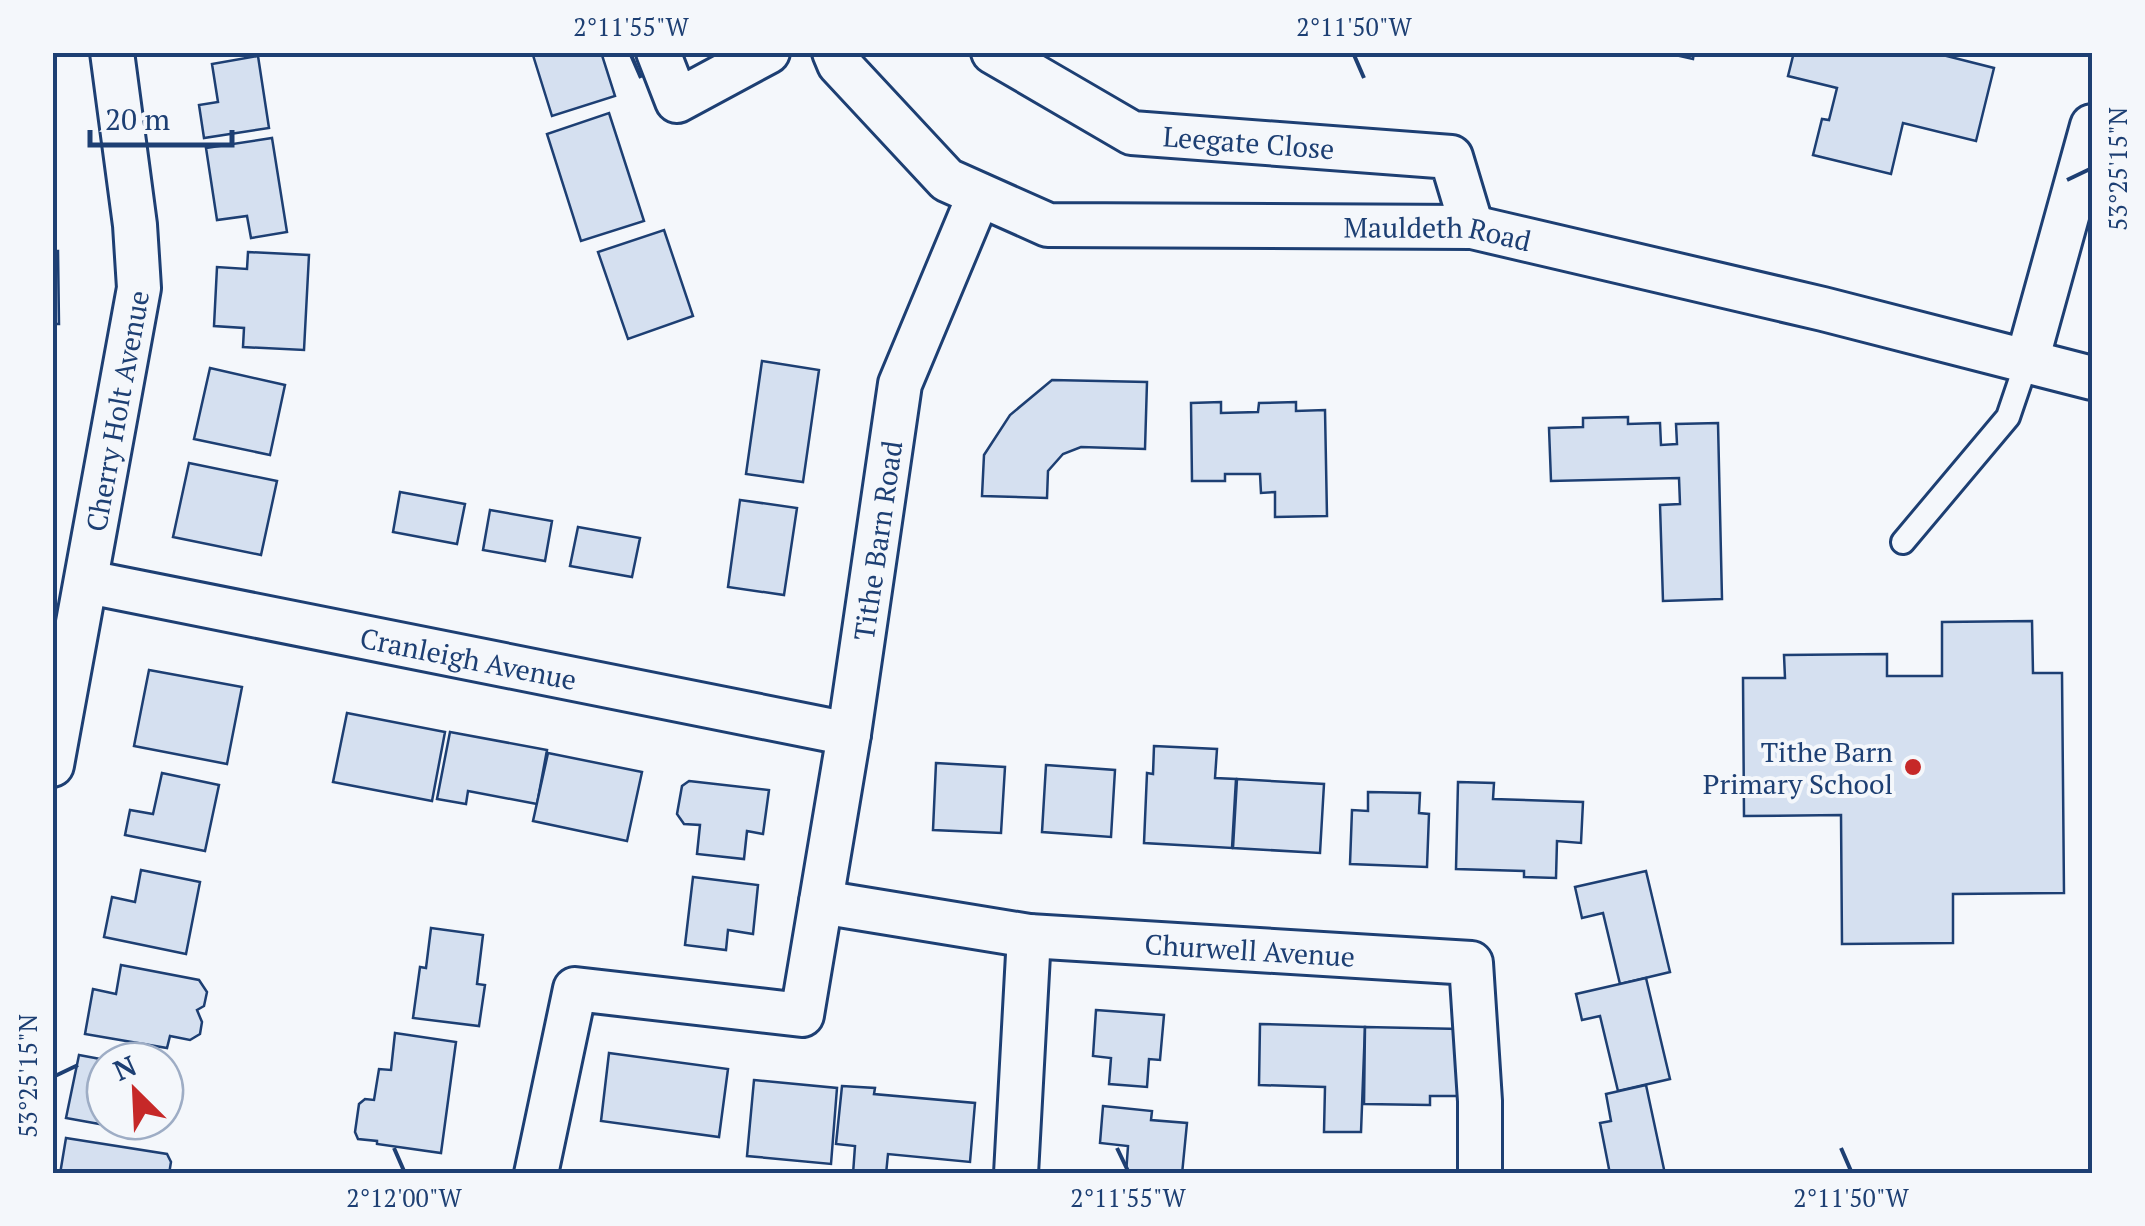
<svg xmlns="http://www.w3.org/2000/svg" width="2145" height="1226" font-family="'PT Serif',serif">
  <style>
    .building { fill: #d5e0f0; stroke: #1d3f73; stroke-width: 2.5 }
    .lines { fill: none; stroke-linecap: round; stroke-linejoin: round }
    .service-casing { stroke: #1d3f73; stroke-width: 28 }
    .minor-casing { stroke: #1d3f73; stroke-width: 48 }
    .service { stroke: #f4f7fb; stroke-width: 22 }
    .minor { stroke: #f4f7fb; stroke-width: 42 }
    .ticks { fill: none; stroke: #1d3f73; stroke-width: 4 }
    .poi-dot { fill: #c62828; stroke: #f4f7fb; stroke-width: 4 }
    .labels { text-anchor: middle; dominant-baseline: central; stroke-width: 8; stroke-linejoin: round; paint-order: stroke }
    .street-label { font-size: 28px; fill: #1d3f73; stroke: #f4f7fb }
    .poi-label { font-size: 28px; fill: #1d3f73; stroke: #f4f7fb; text-anchor: end }
    .neatline { fill: none; stroke: #1d3f73; stroke-width: 4 }
    .ticks-label { font-size: 25px; text-anchor: middle; fill: #1d3f73 }
  </style>
  <rect width="100%" height="100%" fill="#f4f7fb"/>
  <g class="building">
    <path d="M 532,52 L 601,52 L 615,96 L 552,116 Z"/>
    <path d="M 1662,52 L 1694,52 L 1693,59 Z"/>
    <path d="M 1794,52 L 1931,52 L 1994,68 L 1976,141 L 1903,123 L 1891,174 L 1813,155 L 1822,119 L 1829,120 L 1837,88 L 1788,76 Z"/>
    <path d="M 258,56 L 269,128 L 204,138 L 199,105 L 218,102 L 212,64 Z"/>
    <path d="M 609,113 L 644,221 L 581,241 L 547,134 Z"/>
    <path d="M 272,138 L 287,232 L 251,238 L 247,216 L 217,220 L 206,148 Z"/>
    <path d="M 664,230 L 693,316 L 628,339 L 598,252 Z"/>
    <path d="M 52,251 L 58,251 L 59,324 L 52,324 Z"/>
    <path d="M 248,252 L 309,255 L 304,350 L 243,347 L 244,328 L 214,326 L 217,267 L 247,269 Z"/>
    <path d="M 762,361 L 819,370 L 803,482 L 746,474 Z"/>
    <path d="M 210,368 L 285,385 L 270,455 L 194,439 Z"/>
    <path d="M 1052,380 L 1147,382 L 1145,449 L 1081,447 L 1063,454 L 1048,471 L 1047,498 L 982,496 L 984,455 L 1010,415 Z"/>
    <path d="M 1221,402 L 1221,413 L 1258,412 L 1259,403 L 1296,402 L 1296,411 L 1325,410 L 1327,516 L 1275,517 L 1275,492 L 1261,493 L 1260,474 L 1225,474 L 1225,481 L 1192,481 L 1191,403 Z"/>
    <path d="M 1628,417 L 1628,424 L 1660,423 L 1661,445 L 1677,444 L 1676,424 L 1718,423 L 1722,599 L 1663,601 L 1660,505 L 1680,504 L 1679,478 L 1551,481 L 1549,428 L 1583,427 L 1583,418 Z"/>
    <path d="M 189,463 L 277,481 L 261,555 L 173,537 Z"/>
    <path d="M 400,492 L 465,504 L 457,544 L 393,532 Z"/>
    <path d="M 740,500 L 797,508 L 784,595 L 728,587 Z"/>
    <path d="M 490,510 L 552,521 L 545,561 L 483,550 Z"/>
    <path d="M 578,527 L 640,538 L 632,577 L 570,566 Z"/>
    <path d="M 2032,621 L 2033,673 L 2062,673 L 2064,893 L 1953,894 L 1953,943 L 1842,944 L 1841,815 L 1744,816 L 1743,678 L 1785,678 L 1784,655 L 1887,654 L 1887,676 L 1942,676 L 1942,622 Z"/>
    <path d="M 149,670 L 242,687 L 227,764 L 134,746 Z"/>
    <path d="M 347,713 L 445,732 L 432,801 L 333,782 Z"/>
    <path d="M 450,732 L 547,750 L 537,804 L 468,791 L 466,804 L 437,799 Z"/>
    <path d="M 1154,746 L 1217,749 L 1215,778 L 1236,779 L 1232,848 L 1144,843 L 1147,773 L 1153,774 Z"/>
    <path d="M 548,753 L 642,772 L 627,841 L 533,821 Z"/>
    <path d="M 936,763 L 1005,767 L 1001,833 L 933,830 Z"/>
    <path d="M 1046,765 L 1115,770 L 1111,837 L 1042,832 Z"/>
    <path d="M 162,773 L 219,785 L 205,851 L 125,835 L 130,810 L 153,814 Z"/>
    <path d="M 1237,779 L 1324,784 L 1320,853 L 1233,848 Z"/>
    <path d="M 689,781 L 769,790 L 763,834 L 747,831 L 744,859 L 697,854 L 700,825 L 684,824 L 677,814 L 682,786 Z"/>
    <path d="M 1458,782 L 1494,783 L 1493,799 L 1583,802 L 1581,843 L 1557,841 L 1556,878 L 1524,877 L 1524,871 L 1456,869 Z"/>
    <path d="M 1368,792 L 1420,793 L 1419,813 L 1429,814 L 1427,867 L 1350,864 L 1352,810 L 1368,811 Z"/>
    <path d="M 141,870 L 200,882 L 186,954 L 104,937 L 112,897 L 135,902 Z"/>
    <path d="M 1646,871 L 1670,972 L 1620,984 L 1603,913 L 1582,918 L 1575,887 Z"/>
    <path d="M 693,877 L 758,885 L 753,934 L 728,930 L 726,950 L 685,945 Z"/>
    <path d="M 431,928 L 483,935 L 477,984 L 485,985 L 479,1026 L 413,1018 L 420,967 L 426,968 Z"/>
    <path d="M 121,965 L 199,980 L 207,992 L 204,1006 L 197,1010 L 202,1022 L 200,1034 L 190,1040 L 170,1036 L 167,1048 L 85,1034 L 93,989 L 116,994 Z"/>
    <path d="M 1646,978 L 1670,1079 L 1618,1091 L 1600,1016 L 1582,1020 L 1576,994 Z"/>
    <path d="M 1096,1010 L 1164,1015 L 1160,1060 L 1149,1059 L 1147,1087 L 1109,1084 L 1111,1058 L 1093,1056 Z"/>
    <path d="M 1260,1024 L 1365,1027 L 1361,1132 L 1324,1132 L 1325,1087 L 1259,1085 Z"/>
    <path d="M 1365,1027 L 1461,1029 L 1460,1096 L 1430,1096 L 1430,1105 L 1364,1104 Z"/>
    <path d="M 395,1033 L 456,1042 L 441,1153 L 377,1144 L 377,1141 L 358,1139 L 355,1132 L 359,1104 L 365,1099 L 374,1100 L 379,1069 L 391,1070 Z"/>
    <path d="M 609,1053 L 728,1069 L 719,1137 L 601,1121 Z"/>
    <path d="M 79,1055 L 111,1061 L 105,1061 L 105,1121 L 117,1121 L 116,1127 L 66,1118 Z"/>
    <path d="M 754,1080 L 837,1088 L 831,1164 L 747,1156 Z"/>
    <path d="M 1646,1085 L 1665,1174 L 1610,1174 L 1600,1123 L 1611,1121 L 1606,1094 Z"/>
    <path d="M 842,1086 L 875,1088 L 874,1094 L 975,1103 L 970,1162 L 888,1154 L 886,1174 L 853,1174 L 855,1146 L 836,1144 Z"/>
    <path d="M 1103,1106 L 1152,1111 L 1151,1120 L 1187,1123 L 1182,1174 L 1126,1174 L 1128,1146 L 1100,1143 Z"/>
    <path d="M 66,1138 L 167,1154 L 171,1162 L 169,1174 L 60,1174 Z"/>
  </g>
  <g class="lines">
    <defs>
      <path id="service" d="M 1903,542 L 2008,417 L 2027,361"/>
      <g id="minor">
        <path d="M 658,52 L 677,101 L 768,52"/>
        <path id="s1" d="M 834,52 L 839,64 L 947,180 L 1048,225 L 1472,227 L 1823,309 L 2092,378"/>
        <path id="s2" d="M 993,52 L 1132,133 L 1451,157 L 1472,227"/>
        <path d="M 2027,361 L 2092,126"/>
        <path id="s3" d="M 88,582 L 849,734"/>
        <path id="s4" d="M 52,765 L 139,288 L 135,225 L 112,52"/>
        <path id="s5" d="M 821,902 L 1029,936 L 1471,963 L 1480,1101 L 1480,1174"/>
        <path id="s6" d="M 536,1174 L 575,989 L 802,1015 L 849,734 L 900,384 L 979,195"/>
        <path d="M 1016,1174 L 1029,936"/>
      </g>
    </defs>
    <use href="#service" class="service-casing"/>
    <use href="#minor" class="minor-casing"/>
    <use href="#service" class="service"/>
    <use href="#minor" class="minor"/>
  </g>
  <path class="ticks" d="M 631,55 L 641,78M 1354,55 L 1364,78M 2067,180 L 2090,169M 55,1076 L 78,1065M 394,1148 L 404,1171M 1117,1148 L 1128,1171M 1841,1148 L 1851,1171"/>
  <circle class="poi-dot" cx="1913" cy="767" r="10"/>
  <g class="labels">
    <g class="street-label">
      <text stroke="none"><textPath href="#s2" startOffset="278">Leegate Close</textPath></text>
      <text stroke="none"><textPath href="#s1" startOffset="672">Mauldeth Road</textPath></text>
      <text stroke="none"><textPath href="#s4" startOffset="360">Cherry Holt Avenue</textPath></text>
      <text stroke="none"><textPath href="#s6" startOffset="898">Tithe Barn Road</textPath></text>
      <text stroke="none"><textPath href="#s3" startOffset="388">Cranleigh Avenue</textPath></text>
      <text stroke="none"><textPath href="#s5" startOffset="432">Churwell Avenue</textPath></text>
    </g>
    <g class="poi-label">
      <text x="1893" y="751">Tithe Barn<tspan x="1893" dy="32">Primary School</tspan></text>
    </g>
  </g>
  <rect width="2145" height="1226" fill="none" stroke="#f4f7fb" stroke-width="110"/>
  <g transform="translate(135 1091) rotate(336)"><circle r="48" fill="#f4f7fb" stroke="#9eadc5" stroke-width="2.5"/>
  <path d="M0-8L18 38L0 25L-18 38Z" fill="#c62828"/>
  <text y="-15" font-size="28" font-weight="bold" text-anchor="middle" fill="#1d3f73">N</text>
  </g>
  <path d="M90 130v15h142v-15" fill="none" stroke="#1d3f73" stroke-width="5"/>
  <text x="105" y="130" font-size="30" fill="#1d3f73" stroke="#f4f7fb" stroke-width="8" paint-order="stroke">20 m</text>
  <rect x="55" y="55" width="2035" height="1116" class="neatline"/>
  <g class="ticks-label">
    <text x="631" y="36">2°11'55"W</text>
    <text x="1354" y="36">2°11'50"W</text>
    <text transform="translate(2118 169) rotate(-90)" y="9">53°25'15"N</text>
    <text transform="translate(28 1076) rotate(-90)" y="9">53°25'15"N</text>
    <text x="404" y="1207">2°12'00"W</text>
    <text x="1128" y="1207">2°11'55"W</text>
    <text x="1851" y="1207">2°11'50"W</text>
  </g>
</svg>
